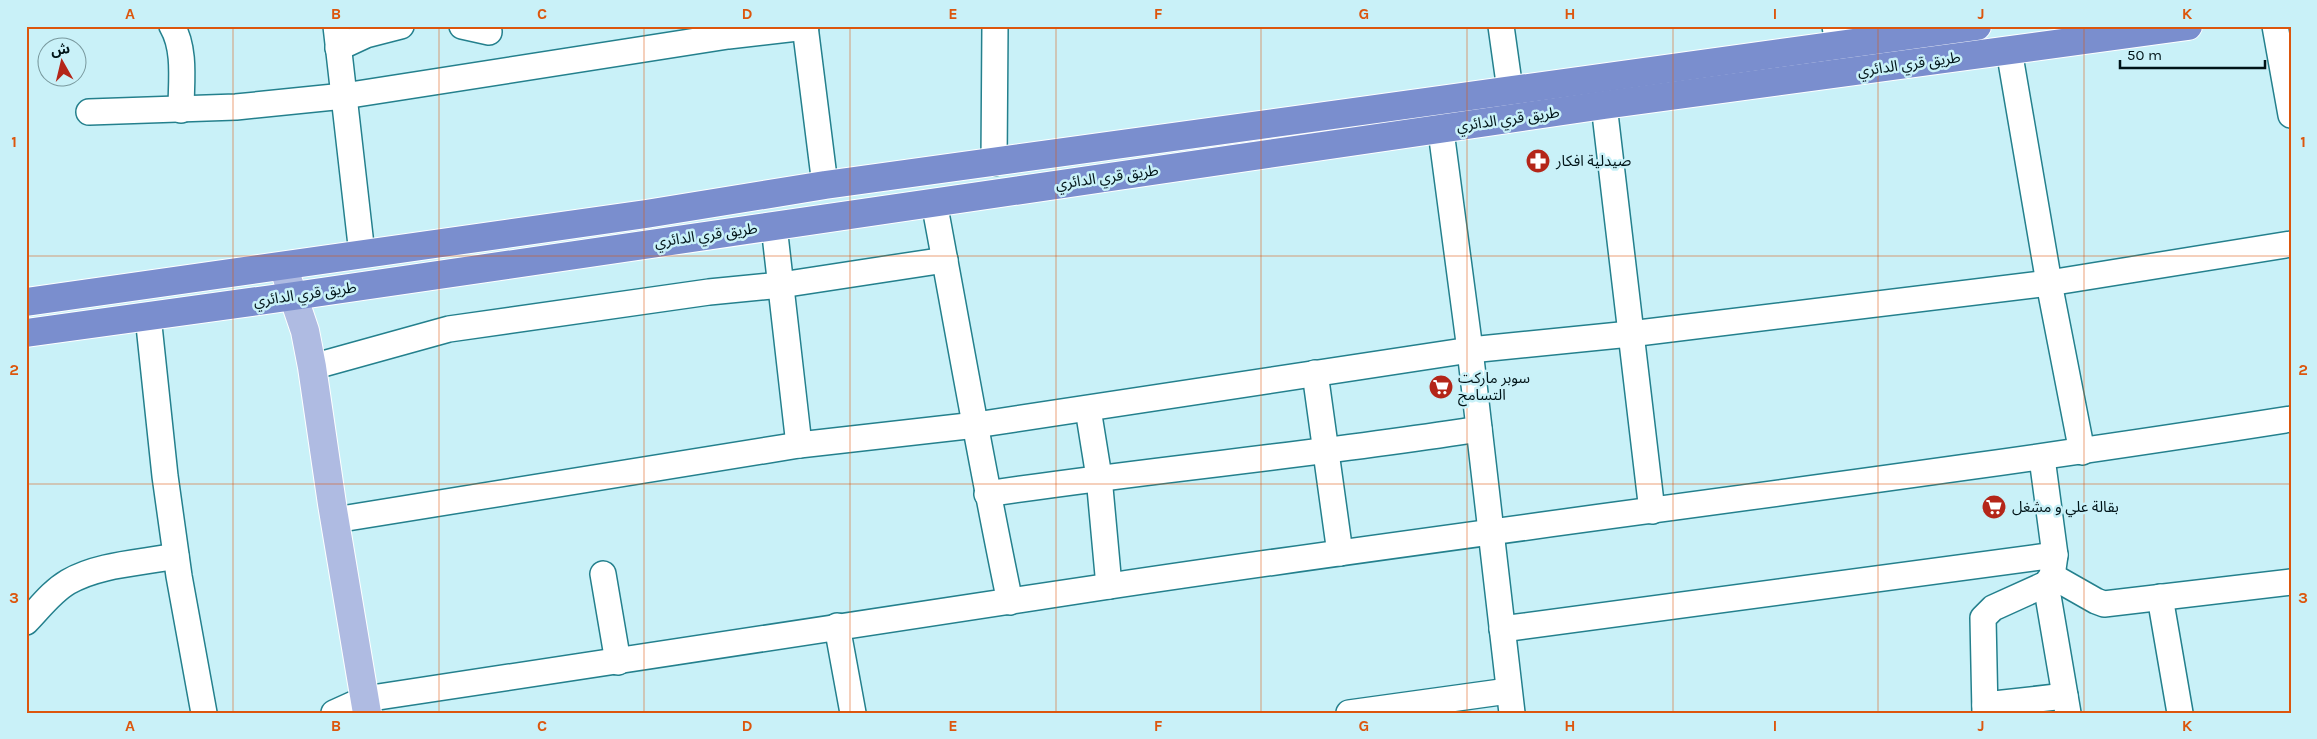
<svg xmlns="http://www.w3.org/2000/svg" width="2317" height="739" font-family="Karla,'Noto Sans Arabic',sans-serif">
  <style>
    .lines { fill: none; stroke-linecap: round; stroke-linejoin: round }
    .minor-casing { stroke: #24808d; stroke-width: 28 }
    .major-casing { stroke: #fff; stroke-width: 30 }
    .highway-casing { stroke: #fff; stroke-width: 30 }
    .minor { stroke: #fff; stroke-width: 25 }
    .major { stroke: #afbbe2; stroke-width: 28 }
    .highway { stroke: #7a8ece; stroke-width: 28 }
    .grid { fill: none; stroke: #dc560d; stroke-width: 1; stroke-opacity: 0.55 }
    .labels { text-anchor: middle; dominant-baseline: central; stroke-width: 5; stroke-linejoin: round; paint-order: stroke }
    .street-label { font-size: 15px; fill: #001418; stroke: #c9f1f8 }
    .poi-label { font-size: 15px; fill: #001418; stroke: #c9f1f8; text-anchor: start }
    .neatline { fill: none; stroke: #dc560d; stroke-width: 2 }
    .grid-label { font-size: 16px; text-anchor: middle; font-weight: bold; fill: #dc560d }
  </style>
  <rect width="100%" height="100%" fill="#c9f1f8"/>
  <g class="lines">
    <defs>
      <g id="minor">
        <path d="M 172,26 C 186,50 181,83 181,110"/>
        <path d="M 336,26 L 362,254"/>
        <path d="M 462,26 L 489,32"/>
        <path d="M 805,26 L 825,185"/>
        <path d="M 1501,26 L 1510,90"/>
        <path d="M 1835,26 L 1838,44"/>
        <path d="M 2275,26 L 2291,115"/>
        <path d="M 338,48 L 366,35 L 401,26"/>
        <path d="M 2009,50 L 2049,283 L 2082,452"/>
        <path d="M 1437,101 L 1470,350 L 1512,713"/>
        <path d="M 1604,105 L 1652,511"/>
        <path d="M 89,112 L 236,107 L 344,96 L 728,36 L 806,27"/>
        <path d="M 994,163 L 995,26"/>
        <path d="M 934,202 C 959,335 982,469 1010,602"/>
        <path d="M 774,226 L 799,445"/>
        <path d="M 148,316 L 165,476 L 179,576 L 204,713"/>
        <path d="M 312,367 L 449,329 L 709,292 L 781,285 L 945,260"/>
        <path d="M 1315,373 L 1340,553"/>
        <path d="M 1088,409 L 1099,477 L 1109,586"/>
        <path d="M 987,494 C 1151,469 1316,455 1479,429"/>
        <path d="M 335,520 L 799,445 L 976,425 L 1470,350 L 1630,334 L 2049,283 L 2291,244"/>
        <path d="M 603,574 L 618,662"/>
        <path d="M 2052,576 L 2096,601 L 2104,604 L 2291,582"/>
        <path d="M 2046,584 L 2068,713"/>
        <path d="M 2160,597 L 2180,713"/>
        <path d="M 26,622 C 39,609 51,592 68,582 C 99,564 141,563 176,556"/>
        <path d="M 837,626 L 853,713"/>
        <path d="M 1502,629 L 2055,555"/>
        <path d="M 1985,705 L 2065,696"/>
        <path d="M 334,713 L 365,699 C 614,662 862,623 1110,586 C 1503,527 1898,481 2291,419"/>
        <path d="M 1349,713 L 1508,691"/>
        <path d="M 1985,713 L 1983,618 L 1993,608 L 2046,584 L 2052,576 L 2055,555 L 2042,458"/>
      </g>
      <path id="major" d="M 283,266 L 305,331 L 312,367 L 332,504 L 367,713"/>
      <g id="highway">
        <path d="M 26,302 L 646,214 L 825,185 L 1977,26"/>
        <path d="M 26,333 L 294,296 L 1604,105 L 2188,26"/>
      </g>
    </defs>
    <use href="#minor" class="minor-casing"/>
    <use href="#major" class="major-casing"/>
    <use href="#highway" class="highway-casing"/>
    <use href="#minor" class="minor"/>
    <use href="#major" class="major"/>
    <use href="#highway" class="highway"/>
  </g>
  <path class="grid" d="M 233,26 L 233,713M 439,26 L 439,713M 644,26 L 644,713M 850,26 L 850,713M 1056,26 L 1056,713M 1261,26 L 1261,713M 1467,26 L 1467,713M 1673,26 L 1673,713M 1878,26 L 1878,713M 2084,26 L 2084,713M 26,256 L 2291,256M 26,484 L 2291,484"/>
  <defs>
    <symbol id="pharmacy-disc" viewBox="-11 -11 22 22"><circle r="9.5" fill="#b42619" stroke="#c9f1f8"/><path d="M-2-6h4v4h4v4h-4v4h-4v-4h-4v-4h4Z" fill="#fff"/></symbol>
    <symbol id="supermarket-disc" viewBox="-11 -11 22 22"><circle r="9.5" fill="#b42619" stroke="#c9f1f8"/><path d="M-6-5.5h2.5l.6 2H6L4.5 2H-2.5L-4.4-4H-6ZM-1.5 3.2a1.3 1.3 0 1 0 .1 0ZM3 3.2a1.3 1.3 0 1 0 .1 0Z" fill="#fff"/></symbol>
  </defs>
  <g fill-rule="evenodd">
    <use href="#pharmacy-disc" x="1524" y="147" width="28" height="28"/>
    <use href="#supermarket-disc" x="1427" y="373" width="28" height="28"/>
    <use href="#supermarket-disc" x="1980" y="493" width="28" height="28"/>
  </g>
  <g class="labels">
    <g class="street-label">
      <text transform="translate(1909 64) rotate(-8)">طريق قري الدائري</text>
      <text transform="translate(1508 119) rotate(-8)">طريق قري الدائري</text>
      <text transform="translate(1107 177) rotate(-8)">طريق قري الدائري</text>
      <text transform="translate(706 235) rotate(-8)">طريق قري الدائري</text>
      <text transform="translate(305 294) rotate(-8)">طريق قري الدائري</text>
    </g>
    <g class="poi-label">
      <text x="1556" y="161">صيدلية افكار</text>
      <text x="1458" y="378">سوبر ماركت<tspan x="1458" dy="17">التسامح</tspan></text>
      <text x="2012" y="507">بقالة علي و مشغل</text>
    </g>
  </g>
  <rect width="2317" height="739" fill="none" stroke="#c9f1f8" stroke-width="55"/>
  <g transform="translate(62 62) rotate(352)"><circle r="24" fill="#c9f1f8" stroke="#79999e"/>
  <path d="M0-4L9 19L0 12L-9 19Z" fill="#b42619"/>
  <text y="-8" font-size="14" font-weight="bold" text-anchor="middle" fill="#001418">ش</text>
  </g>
  <path d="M2120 60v8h145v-8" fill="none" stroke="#001418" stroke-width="2.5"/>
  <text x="2127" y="60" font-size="15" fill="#001418" stroke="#c9f1f8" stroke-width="4" paint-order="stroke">50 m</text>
  <rect x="28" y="28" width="2262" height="684" class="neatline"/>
  <g class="grid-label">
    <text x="130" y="19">A</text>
    <text x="336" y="19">B</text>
    <text x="542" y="19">C</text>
    <text x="747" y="19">D</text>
    <text x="953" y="19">E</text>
    <text x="1158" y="19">F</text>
    <text x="1364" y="19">G</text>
    <text x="1570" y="19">H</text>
    <text x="1775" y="19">I</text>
    <text x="1981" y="19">J</text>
    <text x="2187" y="19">K</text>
    <text x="14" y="147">1</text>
    <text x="2303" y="147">1</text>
    <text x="14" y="375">2</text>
    <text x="2303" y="375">2</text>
    <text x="14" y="603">3</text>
    <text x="2303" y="603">3</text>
    <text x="130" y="731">A</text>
    <text x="336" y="731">B</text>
    <text x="542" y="731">C</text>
    <text x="747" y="731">D</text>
    <text x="953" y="731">E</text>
    <text x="1158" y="731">F</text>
    <text x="1364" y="731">G</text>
    <text x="1570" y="731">H</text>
    <text x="1775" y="731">I</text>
    <text x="1981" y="731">J</text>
    <text x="2187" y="731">K</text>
  </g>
</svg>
